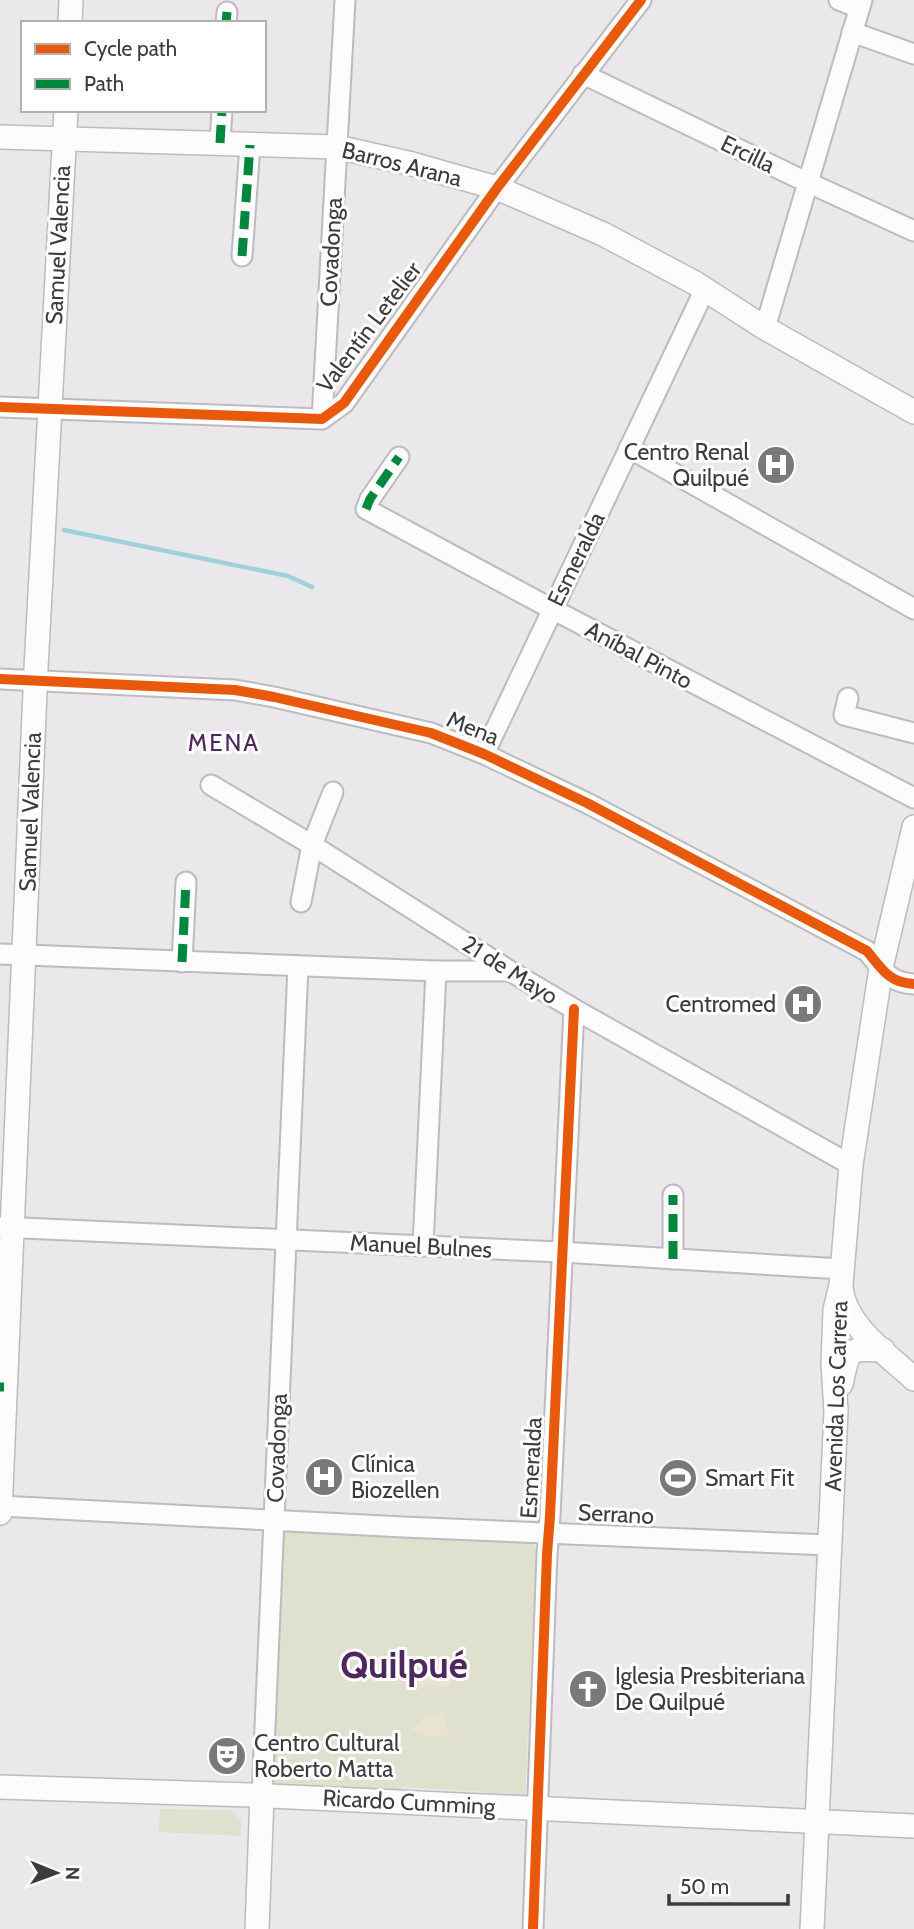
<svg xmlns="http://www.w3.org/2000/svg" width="914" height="1929" font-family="Cabin,sans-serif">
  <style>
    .green { fill: #e0e0cf }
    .sand { fill: #e9e3d0 }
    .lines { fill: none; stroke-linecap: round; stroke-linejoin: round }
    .stream { stroke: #9fd1dc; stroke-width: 4.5 }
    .minor-casing { stroke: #bdbbbd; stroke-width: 23 }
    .major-casing { stroke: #bdbbbd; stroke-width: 26 }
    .minor { stroke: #fcfcfc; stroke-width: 19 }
    .major { stroke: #fcfcfc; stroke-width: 23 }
    .quiet { stroke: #00873e; stroke-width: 9; stroke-dasharray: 18 9; stroke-linecap: butt }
    .cycleway-casing { stroke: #fff; stroke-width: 15 }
    .cycleway { stroke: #e8590c; stroke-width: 10 }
    .labels { text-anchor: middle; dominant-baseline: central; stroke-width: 6; stroke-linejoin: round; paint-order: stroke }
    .street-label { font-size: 23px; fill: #3c3b3d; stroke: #fff }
    .poi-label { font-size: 23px; fill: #3c3b3d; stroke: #fff; text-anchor: start }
    .neighbourhood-label { font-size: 24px; letter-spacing: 2px; fill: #4e275e; stroke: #fff }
    .town-label { font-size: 37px; font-weight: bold; fill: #4e275e; stroke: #fff }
  </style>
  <rect width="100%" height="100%" fill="#eae8eb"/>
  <g class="green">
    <path d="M 289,1529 L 531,1540 L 535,1547 L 536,1551 L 525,1798 L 497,1800 L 486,1792 L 402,1787 L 399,1794 L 276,1785 L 273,1781 L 281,1553 L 282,1535 Z"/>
    <path d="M 160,1809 L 231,1810 L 241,1820 L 240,1836 L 159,1832 Z"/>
  </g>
  <g class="sand">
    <path d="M 441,1659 L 454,1679 L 447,1687 C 435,1684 427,1689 417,1687 L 418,1683 Z"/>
    <path d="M 442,1711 L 451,1740 L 447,1736 L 441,1734 L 432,1738 L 411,1729 L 425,1718 Z"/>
  </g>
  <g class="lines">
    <path class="stream" d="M 64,530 L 288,576 L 312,587"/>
    <defs>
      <g id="minor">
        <path d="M 839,0 L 859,8"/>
        <path d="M 226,23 L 227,12"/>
        <path d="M 852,32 L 914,54"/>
        <path d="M 583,74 L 796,177 L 914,231"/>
        <path d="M 220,143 L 222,110"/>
        <path d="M 242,256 L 250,145"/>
        <path d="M 765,328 L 862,0"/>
        <path d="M 0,407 L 322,419 L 344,403 L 497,188 L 641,0"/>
        <path d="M 322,419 L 345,0"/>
        <path d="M 629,448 L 914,609"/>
        <path d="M 399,457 L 370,499 L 366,509 L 552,609 L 914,798"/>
        <path d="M 0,679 L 235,690 L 274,697 L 431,733 L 484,754 L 587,803 L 867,951 C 882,969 889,983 914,984"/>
        <path d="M 848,698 L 844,715 L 914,733"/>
        <path d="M 484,754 L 705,289"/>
        <path d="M 211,785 L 312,845 L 510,971 L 574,1009 L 851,1165"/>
        <path d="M 301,902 L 312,845 L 333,792"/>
        <path d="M 0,954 L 436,971 L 509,971"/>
        <path d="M 182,962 L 186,882"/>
        <path d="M 0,1227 L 561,1252 L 842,1269"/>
        <path d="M 423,1246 L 436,971"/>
        <path d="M 673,1259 L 673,1195"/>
        <path d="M 0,1506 L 403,1527 L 829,1545"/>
        <path d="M 262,1796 L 298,966"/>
        <path d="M 533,1929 L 547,1554 L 550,1516 L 574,1009"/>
      </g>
      <g id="major">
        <path d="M 70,23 L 71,0"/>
        <path d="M 0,137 L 337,147 L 412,164 L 497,188 L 603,234 L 695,283 L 765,328 L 914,412"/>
        <path d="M 841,1288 C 845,1326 888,1355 914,1379"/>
        <path d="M 841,1384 C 849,1350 846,1348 883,1350"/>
        <path d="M 0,1513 L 36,668 L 66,110"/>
        <path d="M 0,1787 L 250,1795 L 914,1826"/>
        <path d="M 257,1929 L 262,1796"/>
        <path d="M 812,1929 L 836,1411 L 833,1364 L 835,1310 L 841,1285 L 851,1165 L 881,968 L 914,827"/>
      </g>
    </defs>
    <use href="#minor" class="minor-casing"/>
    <use href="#major" class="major-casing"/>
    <use href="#minor" class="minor"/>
    <use href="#major" class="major"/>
    <g class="quiet">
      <path d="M 226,23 L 227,12"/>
      <path d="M 220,143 L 222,110"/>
      <path d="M 242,256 L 250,145"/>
      <path d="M 366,509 L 370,499 L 399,457"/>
      <path d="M 182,962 L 186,882"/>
      <path d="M 673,1259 L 673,1195"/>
      <path d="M 0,1387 L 4,1387"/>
    </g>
    <defs>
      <g id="cycleway">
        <path d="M 0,407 L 322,419 L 344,403 L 497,188 L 641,0"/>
        <path d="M 0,679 L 235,690 L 274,697 L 431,733 L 484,754 L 587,803 L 867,951 C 882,969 889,983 914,984"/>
        <path d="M 533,1929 L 547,1554 L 550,1516 L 574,1009"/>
      </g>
    </defs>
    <use href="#cycleway" class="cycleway-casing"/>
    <use href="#cycleway" class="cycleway"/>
  </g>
  <defs>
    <symbol id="hospital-disc" viewBox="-11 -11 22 22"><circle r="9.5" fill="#79787a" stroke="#fff"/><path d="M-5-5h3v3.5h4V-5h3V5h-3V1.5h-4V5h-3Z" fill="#fff"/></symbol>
    <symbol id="stadium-disc" viewBox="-11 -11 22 22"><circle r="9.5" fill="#79787a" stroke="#fff"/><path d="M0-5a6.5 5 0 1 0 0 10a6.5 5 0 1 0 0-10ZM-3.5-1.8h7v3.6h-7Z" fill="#fff"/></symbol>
    <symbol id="church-disc" viewBox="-11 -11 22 22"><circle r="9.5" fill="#79787a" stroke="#fff"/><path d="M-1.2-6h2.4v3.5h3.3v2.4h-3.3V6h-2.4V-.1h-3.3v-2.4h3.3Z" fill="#fff"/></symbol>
    <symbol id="theatre-disc" viewBox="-11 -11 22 22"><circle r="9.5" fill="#79787a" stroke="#fff"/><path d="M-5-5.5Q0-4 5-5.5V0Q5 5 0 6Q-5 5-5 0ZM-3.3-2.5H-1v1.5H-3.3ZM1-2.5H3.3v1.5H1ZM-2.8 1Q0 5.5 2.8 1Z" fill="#fff"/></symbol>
  </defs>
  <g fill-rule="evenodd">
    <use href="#hospital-disc" x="754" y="443" width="44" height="44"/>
    <use href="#hospital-disc" x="781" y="982" width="44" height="44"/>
    <use href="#hospital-disc" x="302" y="1455" width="44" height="44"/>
    <use href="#stadium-disc" x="656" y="1456" width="44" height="44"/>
    <use href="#church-disc" x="566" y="1667" width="44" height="44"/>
    <use href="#theatre-disc" x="205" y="1734" width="44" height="44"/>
  </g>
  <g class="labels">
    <g class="street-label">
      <text transform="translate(748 154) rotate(26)">Ercilla</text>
      <text transform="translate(402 164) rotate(14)">Barros Arana</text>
      <text transform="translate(58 245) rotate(-87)">Samuel Valencia</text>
      <text transform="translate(331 252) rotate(-87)">Covadonga</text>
      <text transform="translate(369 327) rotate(-53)">Valentín Letelier</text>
      <text transform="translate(576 559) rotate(-64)">Esmeralda</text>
      <text transform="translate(639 655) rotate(28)">Aníbal Pinto</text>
      <text transform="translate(473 728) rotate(22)">Mena</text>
      <text transform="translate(30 812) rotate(-88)">Samuel Valencia</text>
      <text transform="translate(510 970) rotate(32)">21 de Mayo</text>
      <text transform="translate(421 1246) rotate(3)">Manuel Bulnes</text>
      <text transform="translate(836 1396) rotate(-88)">Avenida Los Carrera</text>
      <text transform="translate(277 1448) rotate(-88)">Covadonga</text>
      <text transform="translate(531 1468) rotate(-87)">Esmeralda</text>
      <text transform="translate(616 1514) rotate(3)">Serrano</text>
      <text transform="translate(409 1802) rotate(3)">Ricardo Cumming</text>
    </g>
    <g class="poi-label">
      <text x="749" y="452" text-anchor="end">Centro Renal<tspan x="749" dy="26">Quilpué</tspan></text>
      <text x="776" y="1004" text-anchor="end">Centromed</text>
      <text x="351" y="1464">Clínica<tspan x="351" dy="26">Biozellen</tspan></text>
      <text x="705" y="1478">Smart Fit</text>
      <text x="615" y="1676">Iglesia Presbiteriana<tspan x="615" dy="26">De Quilpué</tspan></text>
      <text x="254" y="1743">Centro Cultural<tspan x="254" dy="26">Roberto Matta</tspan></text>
    </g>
    <g class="neighbourhood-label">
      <text x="224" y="742">MENA</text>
    </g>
    <g class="town-label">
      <text x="404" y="1664">Quilpué</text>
    </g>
  </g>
  <rect x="21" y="21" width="245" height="91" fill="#ffffff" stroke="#b1b1b1" stroke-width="2"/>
  <rect x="35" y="44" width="35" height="10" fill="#e8590c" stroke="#b1b1b1" stroke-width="2"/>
  <text x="84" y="56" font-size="21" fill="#3c3b3d">Cycle path</text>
  <rect x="35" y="79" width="35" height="10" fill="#00873e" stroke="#b1b1b1" stroke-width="2"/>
  <text x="84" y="91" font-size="21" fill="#3c3b3d">Path</text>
  <g transform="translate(56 1873) rotate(91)" stroke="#ffffff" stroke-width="5" paint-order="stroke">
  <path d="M0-5L12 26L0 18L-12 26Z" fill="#3c3b3d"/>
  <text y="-10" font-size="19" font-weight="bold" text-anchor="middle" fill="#3c3b3d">N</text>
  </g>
  <path d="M669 1894v10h119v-10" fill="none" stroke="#3c3b3d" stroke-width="3.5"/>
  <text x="680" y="1894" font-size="21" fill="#3c3b3d" stroke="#ffffff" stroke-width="5" paint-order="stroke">50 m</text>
</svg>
